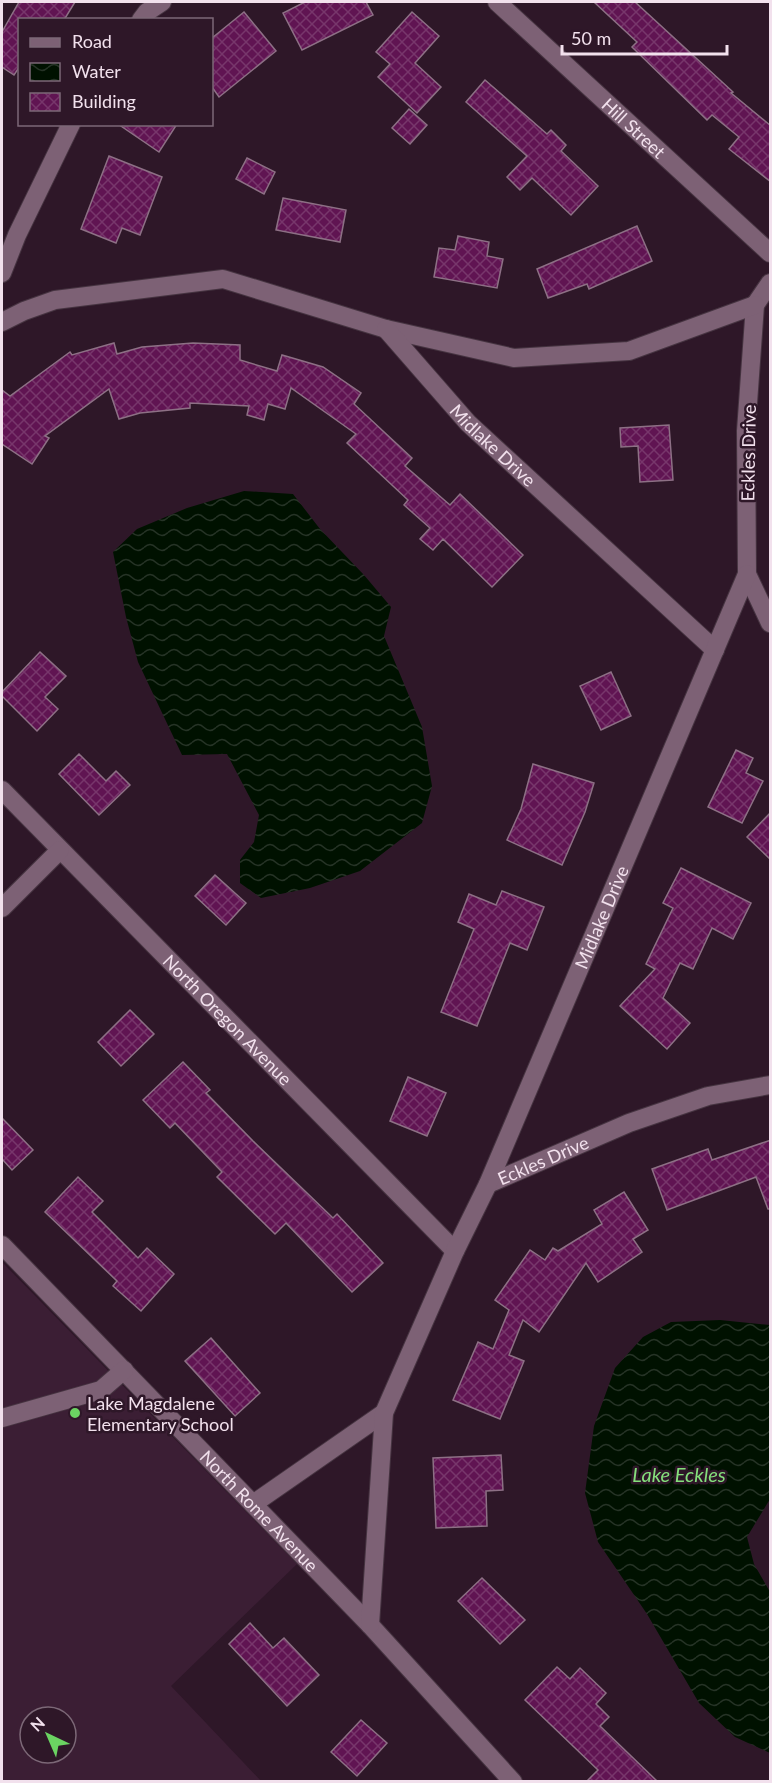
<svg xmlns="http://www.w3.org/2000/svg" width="772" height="1783" font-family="Lato,sans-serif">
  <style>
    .built { fill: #3b1e34; fill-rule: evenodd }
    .water { fill: url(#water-waves) }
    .building { fill: url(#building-cross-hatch); stroke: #8d7085; stroke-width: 1.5 }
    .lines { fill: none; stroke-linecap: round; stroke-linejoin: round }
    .minor-casing { stroke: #463441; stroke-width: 20 }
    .minor { stroke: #7d6175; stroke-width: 18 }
    .poi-dot { fill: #6bd362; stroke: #2e1728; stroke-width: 2 }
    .labels { text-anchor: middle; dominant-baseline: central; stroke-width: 5; stroke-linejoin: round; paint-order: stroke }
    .street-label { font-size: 18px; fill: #f2e1ed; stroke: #2e1728 }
    .poi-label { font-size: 18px; fill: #f2e1ed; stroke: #2e1728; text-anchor: start }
    .water-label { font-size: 20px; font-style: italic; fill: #85df7c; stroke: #2e1728 }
  </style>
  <defs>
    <pattern id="water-waves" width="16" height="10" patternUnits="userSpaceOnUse" patternTransform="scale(1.5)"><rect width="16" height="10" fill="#010"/><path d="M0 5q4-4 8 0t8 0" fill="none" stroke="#263326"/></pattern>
    <pattern id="building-cross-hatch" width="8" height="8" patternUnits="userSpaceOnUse" patternTransform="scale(1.5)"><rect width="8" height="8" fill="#601452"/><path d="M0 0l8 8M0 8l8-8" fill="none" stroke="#77366b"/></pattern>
  </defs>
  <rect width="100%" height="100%" fill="#2e1728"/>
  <path class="built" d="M 2,1262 L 297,1564 L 171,1686 L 261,1781 L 2,1781 ZM 30,1717 L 66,1717 L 66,1753 L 30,1753 Z"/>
  <g class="water">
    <path d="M 244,491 L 293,494 L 320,529 L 364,575 L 391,607 L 384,636 L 422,727 L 432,786 L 422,823 L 360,871 L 310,888 L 261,898 L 240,883 L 240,860 L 254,842 L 259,815 L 227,754 L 182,755 L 138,662 L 126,617 L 113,552 L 137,529 L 187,508 Z"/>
    <path d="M 720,1320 L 770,1325 L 770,1499 L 747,1537 L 754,1564 L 770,1592 L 770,1753 L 735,1737 L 699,1703 L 647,1614 L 598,1542 L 585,1493 L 594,1426 L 615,1368 L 643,1337 L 671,1322 Z"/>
  </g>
  <g class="building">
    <path d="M 19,2 L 75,2 L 64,20 L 20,20 L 20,66 L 14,75 L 2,67 L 2,32 Z"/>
    <path d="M 305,2 L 366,2 L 373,15 L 302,50 L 283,13 Z"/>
    <path d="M 594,2 L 635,2 L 733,92 L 731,93 L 771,126 L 771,182 L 729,149 L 739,137 L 712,115 L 707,120 L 632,47 L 637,42 Z"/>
    <path d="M 244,12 L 276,51 L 219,97 L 212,87 L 212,38 Z"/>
    <path d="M 412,12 L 439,36 L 415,63 L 441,87 L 417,113 L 378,77 L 390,64 L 376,52 Z"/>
    <path d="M 485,80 L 547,134 L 551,130 L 566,145 L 561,151 L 598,186 L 571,215 L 532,178 L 520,190 L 507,177 L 527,156 L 466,102 Z"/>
    <path d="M 409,109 L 427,125 L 410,144 L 392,128 Z"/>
    <path d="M 118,124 L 177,124 L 159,152 Z"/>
    <path d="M 109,156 L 162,177 L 140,235 L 122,228 L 116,243 L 81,229 Z"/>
    <path d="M 247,158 L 275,172 L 264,194 L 236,179 Z"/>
    <path d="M 283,198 L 346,210 L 340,242 L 276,230 Z"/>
    <path d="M 637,226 L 652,261 L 589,289 L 587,284 L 548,298 L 537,269 Z"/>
    <path d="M 458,236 L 489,242 L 487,256 L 503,259 L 497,288 L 434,277 L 439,248 L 455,250 Z"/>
    <path d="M 114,343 L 117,354 L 142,347 L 193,343 L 240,345 L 240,360 L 277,371 L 282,355 L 323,367 L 361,393 L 354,404 L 412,458 L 405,466 L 450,505 L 460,494 L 523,555 L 492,587 L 443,539 L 433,550 L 420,539 L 430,528 L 404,505 L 408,500 L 347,443 L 356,434 L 291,388 L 285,409 L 268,404 L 264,420 L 247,415 L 249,406 L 190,403 L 190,408 L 140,413 L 119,419 L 109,389 L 45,436 L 49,438 L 32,464 L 2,444 L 2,390 L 10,396 L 70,352 L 72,355 Z"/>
    <path d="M 669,425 L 673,480 L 640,482 L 638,446 L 621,447 L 620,428 Z"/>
    <path d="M 40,652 L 66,676 L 45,697 L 58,709 L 37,731 L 2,696 L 2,692 Z"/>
    <path d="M 611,672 L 631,716 L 601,730 L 580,686 Z"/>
    <path d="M 736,750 L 753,758 L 746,773 L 763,781 L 742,823 L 708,807 Z"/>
    <path d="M 79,754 L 106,781 L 116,771 L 130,785 L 99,815 L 59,774 Z"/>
    <path d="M 533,764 L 594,783 L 585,812 L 562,865 L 507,840 L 521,809 Z"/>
    <path d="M 771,812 L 771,860 L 747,837 Z"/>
    <path d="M 681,868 L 751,903 L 733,939 L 712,928 L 693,969 L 680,963 L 663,998 L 690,1023 L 667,1049 L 620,1006 L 655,969 L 646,964 L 673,908 L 663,903 Z"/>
    <path d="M 215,875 L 246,903 L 226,925 L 195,896 Z"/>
    <path d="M 502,891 L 544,907 L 527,950 L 510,943 L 477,1026 L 441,1012 L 474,929 L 458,922 L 469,894 L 496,905 Z"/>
    <path d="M 130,1010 L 154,1034 L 121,1066 L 98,1042 Z"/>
    <path d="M 183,1062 L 210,1090 L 206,1093 L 253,1141 L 333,1218 L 337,1214 L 383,1263 L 352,1292 L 286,1223 L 275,1234 L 217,1177 L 222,1172 L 175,1123 L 170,1128 L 143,1100 Z"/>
    <path d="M 408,1077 L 446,1093 L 427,1136 L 390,1121 Z"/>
    <path d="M 2,1118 L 33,1150 L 12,1170 L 2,1159 Z"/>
    <path d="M 771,1140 L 771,1209 L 768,1209 L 756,1177 L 667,1210 L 652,1169 L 708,1149 L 712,1160 Z"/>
    <path d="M 78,1177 L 103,1201 L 92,1212 L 138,1258 L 147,1248 L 174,1274 L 141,1311 L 113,1286 L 117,1281 L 45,1212 Z"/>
    <path d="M 624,1192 L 648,1230 L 633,1239 L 642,1252 L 598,1282 L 586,1263 L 539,1332 L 523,1320 L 509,1355 L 524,1361 L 500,1419 L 453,1400 L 478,1342 L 493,1349 L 509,1310 L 495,1300 L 530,1250 L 545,1260 L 553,1248 L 558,1251 L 602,1224 L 594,1210 Z"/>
    <path d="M 211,1338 L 260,1393 L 235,1416 L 185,1361 Z"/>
    <path d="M 501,1455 L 503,1490 L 486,1491 L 487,1526 L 436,1528 L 433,1458 Z"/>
    <path d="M 482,1578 L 525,1620 L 500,1644 L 458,1601 Z"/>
    <path d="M 250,1623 L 273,1648 L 284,1638 L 319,1675 L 287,1706 L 229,1644 Z"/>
    <path d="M 557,1667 L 570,1679 L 580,1668 L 606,1693 L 596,1704 L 609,1717 L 600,1726 L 658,1782 L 586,1782 L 598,1770 L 525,1700 Z"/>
    <path d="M 361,1720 L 387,1743 L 357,1776 L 331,1752 Z"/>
  </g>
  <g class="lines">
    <defs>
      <g id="minor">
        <path id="s1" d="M 497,2 L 770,253"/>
        <path d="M 141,20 L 147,12 L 162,2"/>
        <path d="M 2,273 L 17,235 L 71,124"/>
        <path d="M 770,283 L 755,305 L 746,431 L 747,574 L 770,623"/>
        <path d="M 2,322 L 24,311 L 55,300 L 223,279 L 386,329 L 514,358 L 629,351 L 755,305"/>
        <path id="s2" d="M 386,329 L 468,423 L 715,650"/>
        <path id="s3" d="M 2,790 L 455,1251"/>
        <path d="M 2,908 L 60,850"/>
        <path id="s4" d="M 488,1184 L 629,1123 L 708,1096 L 770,1085"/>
        <path id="s5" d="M 2,1245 L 370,1625 L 513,1782"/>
        <path d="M 2,1418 L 101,1390 L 124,1370"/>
        <path d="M 253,1504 L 384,1413"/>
        <path id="s6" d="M 370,1625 L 384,1413 L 455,1251 L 488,1184 L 747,574"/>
      </g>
    </defs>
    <use href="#minor" class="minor-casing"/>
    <use href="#minor" class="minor"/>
  </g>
  <circle class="poi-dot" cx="75" cy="1413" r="6"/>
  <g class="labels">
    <g class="street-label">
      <text stroke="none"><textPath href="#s1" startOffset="186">Hill Street</textPath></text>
      <text stroke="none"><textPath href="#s2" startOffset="158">Midlake Drive</textPath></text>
      <text transform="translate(748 453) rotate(-89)">Eckles Drive</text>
      <text stroke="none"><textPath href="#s6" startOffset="754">Midlake Drive</textPath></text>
      <text stroke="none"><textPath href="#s3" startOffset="322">North Oregon Avenue</textPath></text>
      <text stroke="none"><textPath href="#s4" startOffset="60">Eckles Drive</textPath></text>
      <text stroke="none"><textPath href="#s5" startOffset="370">North Rome Avenue</textPath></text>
    </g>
    <g class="poi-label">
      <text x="87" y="1403">Lake Magdalene<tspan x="87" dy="21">Elementary School</tspan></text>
    </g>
    <g class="water-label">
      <text x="679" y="1474">Lake Eckles</text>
    </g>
  </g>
  <rect width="772" height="1783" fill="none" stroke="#f2e1ed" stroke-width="6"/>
  <rect x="18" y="18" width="195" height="108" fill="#2e1728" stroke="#7c6877" stroke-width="1.5"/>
  <rect x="30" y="38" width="30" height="9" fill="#7d6175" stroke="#7c6877" stroke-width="1.5"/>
  <text x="72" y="48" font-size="18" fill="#f2e1ed">Road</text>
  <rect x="30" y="63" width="30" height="18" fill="url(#water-waves)" stroke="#7c6877" stroke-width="1.5"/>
  <text x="72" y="78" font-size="18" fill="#f2e1ed">Water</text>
  <rect x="30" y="93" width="30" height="18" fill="url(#building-cross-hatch)" stroke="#7c6877" stroke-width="1.5"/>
  <text x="72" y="108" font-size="18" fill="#f2e1ed">Building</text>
  <g transform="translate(48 1735) rotate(316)"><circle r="28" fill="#2e1728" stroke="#7c6877" stroke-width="1.5"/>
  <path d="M0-4.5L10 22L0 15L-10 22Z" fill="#6bd362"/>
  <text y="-9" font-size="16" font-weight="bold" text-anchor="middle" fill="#f2e1ed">N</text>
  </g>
  <path d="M562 45v9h165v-9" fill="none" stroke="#f2e1ed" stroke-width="3"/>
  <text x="571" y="45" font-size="18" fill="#f2e1ed" stroke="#2e1728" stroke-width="4.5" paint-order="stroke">50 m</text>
</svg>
